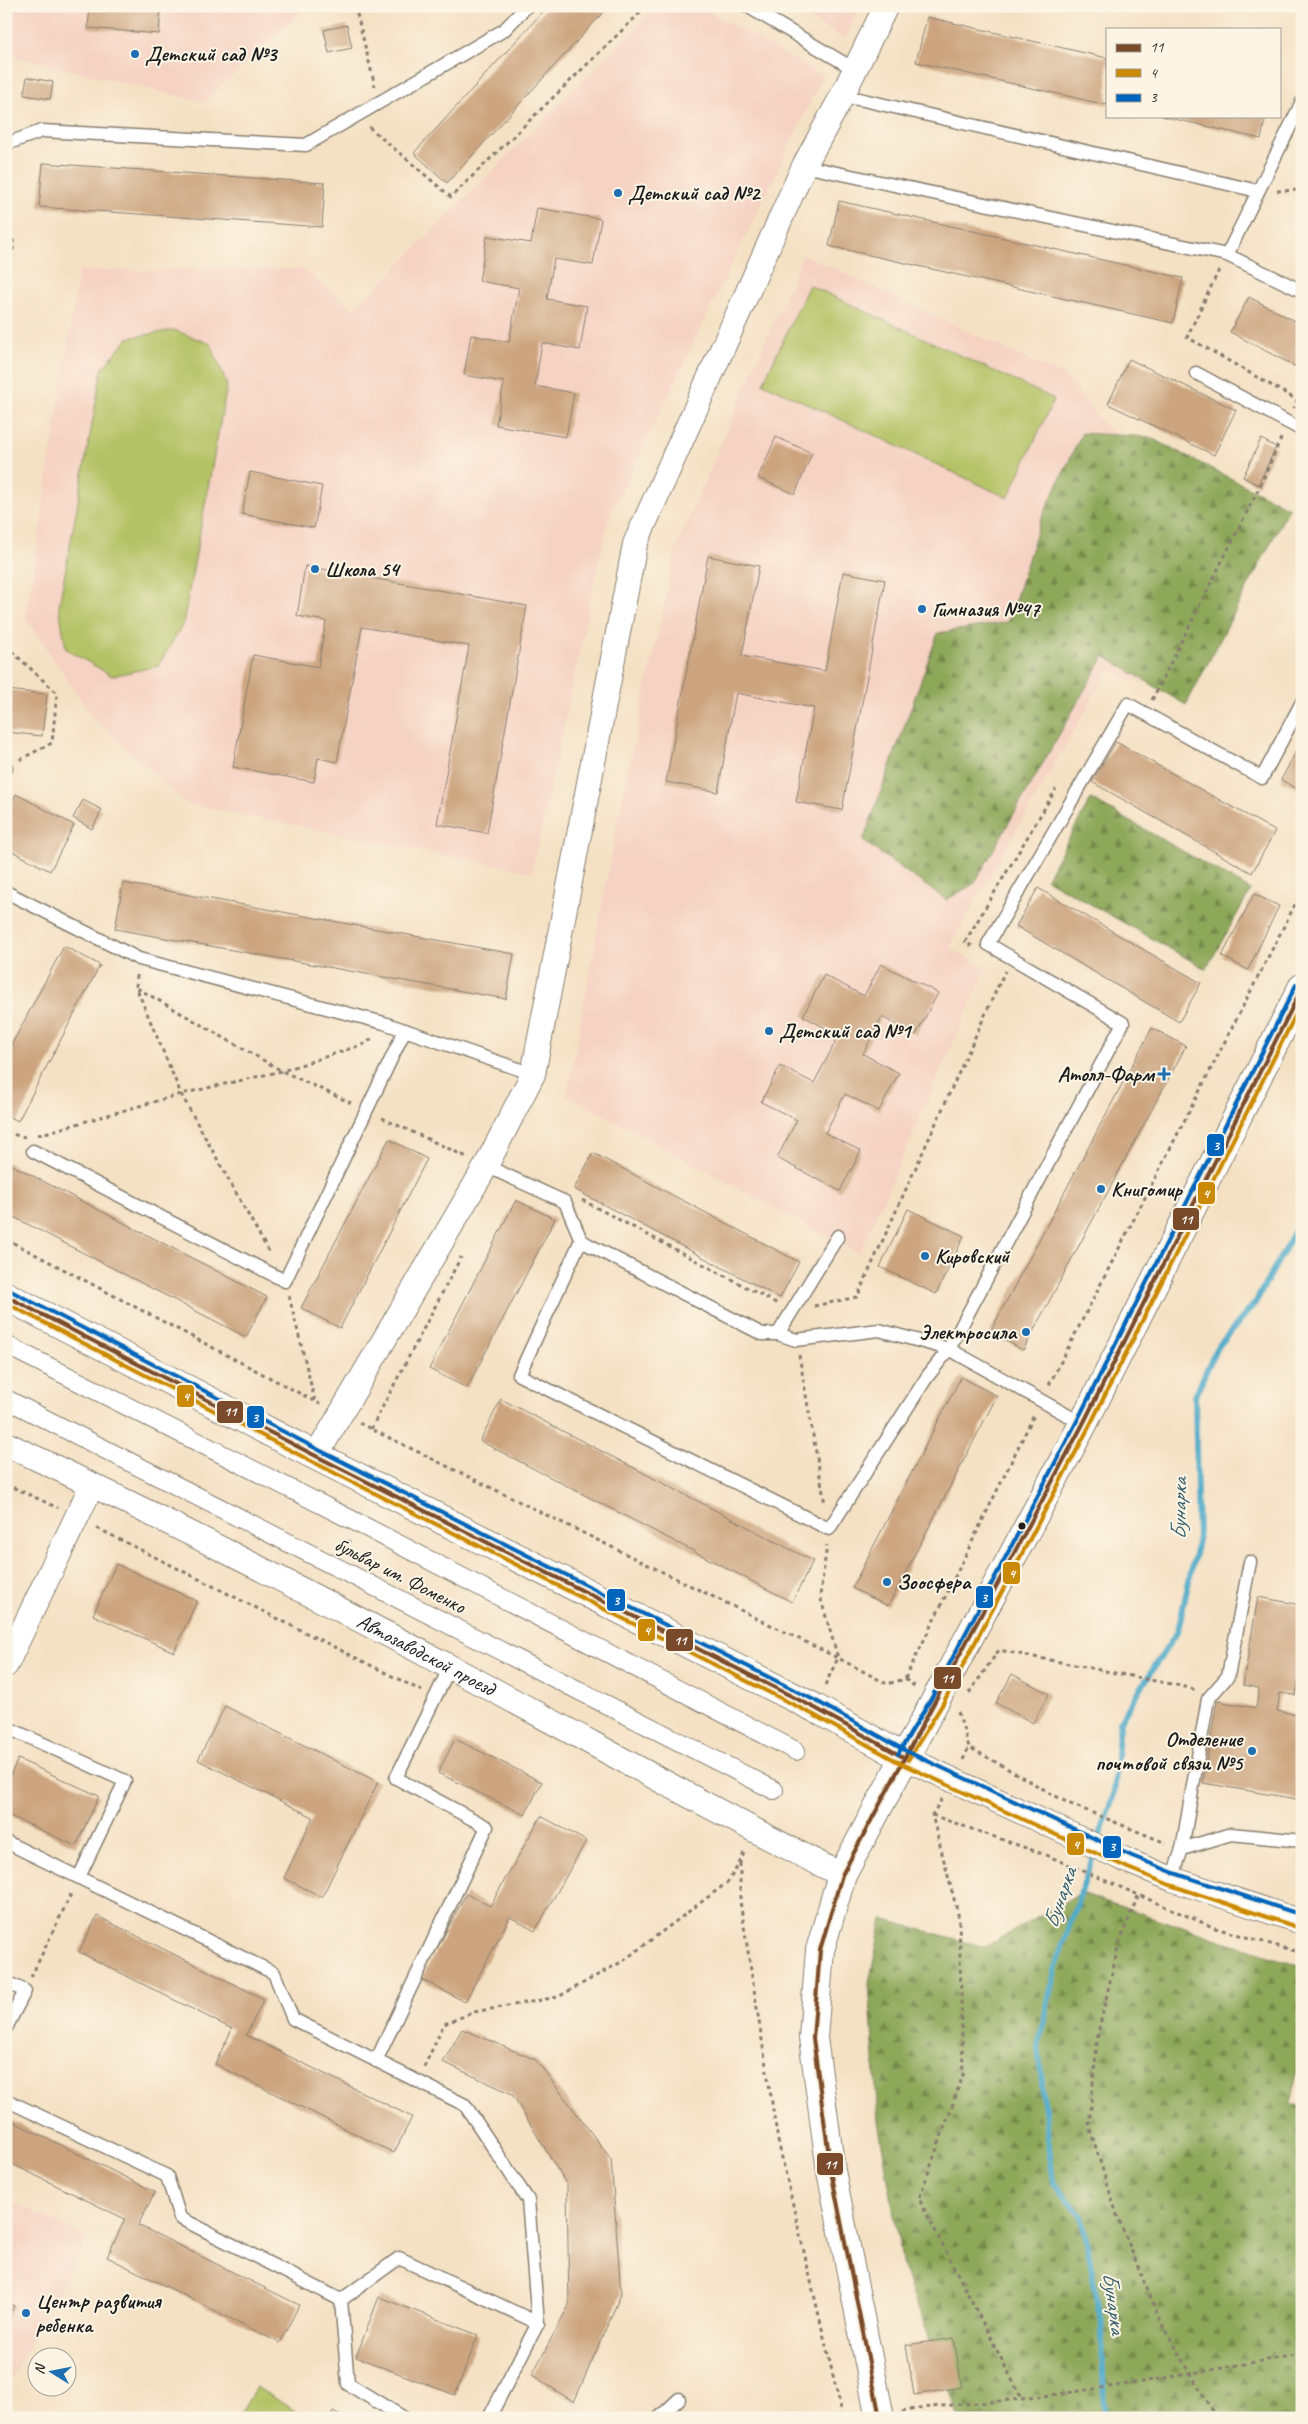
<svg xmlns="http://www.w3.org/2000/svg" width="1308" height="2424" font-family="Caveat,sans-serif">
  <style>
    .built { fill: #f5d2c2 }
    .forest { fill: url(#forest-firs); stroke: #55623b }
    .garden { fill: #b3c265; stroke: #686f40 }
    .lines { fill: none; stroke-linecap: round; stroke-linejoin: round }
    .stream { stroke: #48a8c8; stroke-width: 6 }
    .building { fill: #cca580 }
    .service-casing { stroke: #887e70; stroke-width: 15 }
    .pedestrian-casing { stroke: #887e70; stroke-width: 20 }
    .minor-casing { stroke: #887e70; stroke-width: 26 }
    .tertiary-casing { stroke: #887e70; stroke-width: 30 }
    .path { stroke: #887e70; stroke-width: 3; stroke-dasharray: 4 4; stroke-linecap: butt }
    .service { stroke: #fff; stroke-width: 12 }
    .pedestrian { stroke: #fff; stroke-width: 18 }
    .minor { stroke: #fff; stroke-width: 24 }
    .tertiary { stroke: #fff; stroke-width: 28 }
    .bus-1-casing { stroke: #fcf5e5; stroke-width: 8 }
    .bus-2-casing { stroke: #fcf5e5; stroke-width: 8 }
    .bus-3-casing { stroke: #fcf5e5; stroke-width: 8 }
    .bus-1 { stroke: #7a4b2a; stroke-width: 4 }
    .bus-2 { stroke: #cb8a06; stroke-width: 4 }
    .bus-3 { stroke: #0065bd; stroke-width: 4 }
    .poi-dot { fill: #1f6fb2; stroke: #fcf5e5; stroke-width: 2 }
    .bus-dot { fill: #1c1c1c; stroke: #fcf5e5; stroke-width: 2 }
    .labels { text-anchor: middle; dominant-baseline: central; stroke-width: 4; stroke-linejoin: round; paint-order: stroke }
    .poi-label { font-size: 21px; font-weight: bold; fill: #1c1c1c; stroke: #fcf5e5; text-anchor: start }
    .street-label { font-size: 21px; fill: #1c1c1c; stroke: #fcf5e5 }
    .water-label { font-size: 22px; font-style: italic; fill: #305b69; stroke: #fcf5e5 }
    .line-badge { stroke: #fcf5e5; stroke-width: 2 }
    .badge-label { font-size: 14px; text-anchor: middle; font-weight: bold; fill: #fff }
  </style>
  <defs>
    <pattern id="forest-firs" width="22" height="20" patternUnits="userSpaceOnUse" patternTransform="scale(1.25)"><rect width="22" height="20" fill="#8ea85a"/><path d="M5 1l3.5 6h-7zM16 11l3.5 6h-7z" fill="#73884a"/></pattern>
  </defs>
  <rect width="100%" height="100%" fill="#fcf5e5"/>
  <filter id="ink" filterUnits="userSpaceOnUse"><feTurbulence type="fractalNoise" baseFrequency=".02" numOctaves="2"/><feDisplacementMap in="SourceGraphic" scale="10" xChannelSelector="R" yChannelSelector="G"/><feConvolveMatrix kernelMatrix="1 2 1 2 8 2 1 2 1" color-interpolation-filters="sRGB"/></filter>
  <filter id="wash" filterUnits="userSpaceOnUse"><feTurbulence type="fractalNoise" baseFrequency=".0096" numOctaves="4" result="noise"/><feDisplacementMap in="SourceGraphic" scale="20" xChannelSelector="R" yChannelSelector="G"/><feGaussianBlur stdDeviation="1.12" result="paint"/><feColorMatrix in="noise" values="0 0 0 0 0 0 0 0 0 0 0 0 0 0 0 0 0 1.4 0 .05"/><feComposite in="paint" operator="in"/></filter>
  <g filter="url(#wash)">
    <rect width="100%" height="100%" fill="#f4e1c4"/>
    <g class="built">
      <path d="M 6,6 L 307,6 L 204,102 L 20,58 L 6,50 Z"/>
      <path d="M 657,6 L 699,6 L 823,76 L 608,520 L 532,872 L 187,804 L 93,718 L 26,618 L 79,271 L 303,269 L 354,310 Z"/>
      <path d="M 786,6 L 860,6 L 845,39 Z"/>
      <path d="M 803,254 L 1065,377 L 1107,428 L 1239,499 L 1142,684 L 1109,670 L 955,937 L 950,948 L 987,968 L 859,1254 L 567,1095 L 619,813 L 676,548 Z"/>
      <path d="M 6,2198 L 87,2238 L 6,2388 Z"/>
    </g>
    <g class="forest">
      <path d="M 1082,433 L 1149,437 L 1289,508 L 1186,705 L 1104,656 L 974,884 L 946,900 L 863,841 L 938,633 L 1008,622 L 1040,522 Z"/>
      <path d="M 1091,799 L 1251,890 L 1206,969 L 1046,879 Z"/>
      <path d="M 1080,1893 L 1302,1967 L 1302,2052 L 1290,2103 L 1302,2107 L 1302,2418 L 959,2418 L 903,2267 L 878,2121 L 869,1983 L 882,1919 L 985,1947 Z"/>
    </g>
    <g class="garden">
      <path d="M 809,285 L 1054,399 L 1008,498 L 763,383 Z"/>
      <path d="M 174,330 L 211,344 L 227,385 L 183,624 L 158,666 L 112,676 L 66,649 L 59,606 L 102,369 L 128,338 Z"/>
      <path d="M 256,2387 L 308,2418 L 238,2418 Z"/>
    </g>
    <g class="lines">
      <g class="stream">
        <path d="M 1098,1841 L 1114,1794 L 1120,1721 L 1178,1630 L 1198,1540 L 1195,1396 L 1216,1349 L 1255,1303 L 1302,1218"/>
        <path d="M 1095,1851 L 1057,1961 L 1038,2047 L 1053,2182 L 1082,2216 L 1102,2328 L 1104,2418"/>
      </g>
    </g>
    <g id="blocks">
      <g class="building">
        <path d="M 90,6 L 161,6 L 159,34 L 88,28 Z"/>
        <path d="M 548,6 L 609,6 L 447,183 L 414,153 Z"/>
        <path d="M 927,17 L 1107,58 L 1107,105 L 916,62 Z"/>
        <path d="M 347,25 L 352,48 L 329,53 L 324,30 Z"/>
        <path d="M 27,77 L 53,82 L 50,99 L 24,95 Z"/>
        <path d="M 1162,116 L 1266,116 L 1261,139 Z"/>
        <path d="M 43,163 L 325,183 L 322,227 L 39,207 Z"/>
        <path d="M 839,201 L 1183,278 L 1173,323 L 829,246 Z"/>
        <path d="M 537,208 L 601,219 L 593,265 L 554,259 L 547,299 L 587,306 L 580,350 L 542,343 L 535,386 L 574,393 L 566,437 L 496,425 L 504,382 L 464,375 L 471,335 L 509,342 L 519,288 L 479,281 L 487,236 L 531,243 Z"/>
        <path d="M 1249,297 L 1302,325 L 1302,370 L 1230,332 Z"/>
        <path d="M 1129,359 L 1236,410 L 1214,455 L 1108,404 Z"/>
        <path d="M 776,437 L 812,453 L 795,494 L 758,478 Z"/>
        <path d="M 1261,439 L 1276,447 L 1258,485 L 1243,477 Z"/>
        <path d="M 250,472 L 322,486 L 314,528 L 242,514 Z"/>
        <path d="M 708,556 L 759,566 L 742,656 L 825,671 L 843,572 L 885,580 L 842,810 L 796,802 L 814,708 L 736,693 L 718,792 L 666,782 Z"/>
        <path d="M 305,566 L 527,606 L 487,833 L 437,824 L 469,646 L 362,627 L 337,762 L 318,758 L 314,782 L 233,767 L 253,655 L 318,667 L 326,621 L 297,616 Z"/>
        <path d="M 6,690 L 47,694 L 42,736 L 6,732 Z"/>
        <path d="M 1302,740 L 1302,791 L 1281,780 Z"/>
        <path d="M 1116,742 L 1275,831 L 1252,873 L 1092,782 Z"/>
        <path d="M 16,794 L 74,825 L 50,871 L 6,848 L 6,812 Z"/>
        <path d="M 83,800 L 102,810 L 92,829 L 73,818 Z"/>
        <path d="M 123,883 L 514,954 L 506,999 L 115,929 Z"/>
        <path d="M 1038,888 L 1201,983 L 1179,1022 L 1016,926 Z"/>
        <path d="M 1254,894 L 1279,906 L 1248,970 L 1222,956 Z"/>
        <path d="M 64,946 L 100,965 L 18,1121 L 6,1115 L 6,1055 Z"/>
        <path d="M 881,964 L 938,993 L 916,1035 L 882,1017 L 863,1054 L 899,1073 L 879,1111 L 845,1094 L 825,1133 L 861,1151 L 840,1191 L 777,1158 L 797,1120 L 761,1102 L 780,1066 L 814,1083 L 839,1035 L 803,1016 L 824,975 L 864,996 Z"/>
        <path d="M 1152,1028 L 1186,1046 L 1023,1350 L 990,1332 Z"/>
        <path d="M 389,1139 L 427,1159 L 340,1328 L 301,1308 Z"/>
        <path d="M 593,1153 L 799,1262 L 780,1298 L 574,1189 Z"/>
        <path d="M 6,1162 L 267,1297 L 246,1337 L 6,1213 Z"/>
        <path d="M 516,1200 L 555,1219 L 467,1388 L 429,1369 Z"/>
        <path d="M 908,1209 L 964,1236 L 936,1294 L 880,1267 Z"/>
        <path d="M 961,1377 L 997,1396 L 888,1606 L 852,1588 Z"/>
        <path d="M 501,1399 L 813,1561 L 792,1602 L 480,1441 Z"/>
        <path d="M 116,1564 L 197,1601 L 174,1652 L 93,1615 Z"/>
        <path d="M 1258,1597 L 1302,1605 L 1302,1660 L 1296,1695 L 1280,1693 L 1277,1711 L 1302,1715 L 1302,1800 L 1203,1783 L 1217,1701 L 1256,1708 L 1259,1688 L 1243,1685 Z"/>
        <path d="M 1012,1674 L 1049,1694 L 1033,1723 L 996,1703 Z"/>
        <path d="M 225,1706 L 378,1782 L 322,1897 L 284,1878 L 313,1817 L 198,1760 Z"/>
        <path d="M 455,1739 L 542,1782 L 525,1815 L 438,1773 Z"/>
        <path d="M 18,1759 L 99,1796 L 76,1846 L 6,1814 L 6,1784 Z"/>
        <path d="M 541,1816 L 586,1841 L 535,1931 L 510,1917 L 465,2002 L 421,1979 L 466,1894 L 490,1906 Z"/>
        <path d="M 97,1916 L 264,1999 L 246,2035 L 412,2117 L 394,2153 L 215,2064 L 232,2029 L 79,1952 Z"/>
        <path d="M 462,2029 L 536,2060 L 611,2159 L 621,2294 L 574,2402 L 532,2375 L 569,2305 L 567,2185 L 512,2094 L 443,2062 Z"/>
        <path d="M 6,2118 L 155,2192 L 138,2225 L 299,2305 L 280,2343 L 107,2257 L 125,2219 L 6,2161 Z"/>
        <path d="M 379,2297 L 478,2335 L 455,2395 L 356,2357 Z"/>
        <path d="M 6,2302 L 14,2306 L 6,2322 Z"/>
        <path d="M 954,2338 L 962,2387 L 914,2395 L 906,2345 Z"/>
        <path d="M 333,2412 L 344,2418 L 330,2418 Z"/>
      </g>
    </g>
  </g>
  <g filter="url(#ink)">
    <use href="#blocks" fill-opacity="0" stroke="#887e70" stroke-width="1"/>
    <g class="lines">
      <defs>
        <g id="service">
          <path d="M 747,6 L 854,69"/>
          <path d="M 841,98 L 859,99 L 1258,191"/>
          <path d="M 1302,102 L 1227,255 L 1302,291"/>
          <path d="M 6,144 L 42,131 L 306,145 L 504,30 L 527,6"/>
          <path d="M 804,166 L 1227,255"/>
          <path d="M 1196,373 L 1302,430"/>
          <path d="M 6,767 L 6,769"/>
          <path d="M 6,892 L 139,959 L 384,1023 L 533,1074"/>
          <path d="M 33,1151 L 285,1281 L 405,1030"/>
          <path d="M 486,1166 L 565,1202 L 581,1240 L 589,1245 L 762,1334 L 778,1334 L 796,1340 L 879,1330 L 949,1349 L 927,1377 L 829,1529 L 519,1375 L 581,1240"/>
          <path d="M 778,1334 L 838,1236"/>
          <path d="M 1083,1424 L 949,1349 L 1123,1023 L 988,944 L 1128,704 L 1262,778 L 1302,702"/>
          <path d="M 6,1727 L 125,1781 L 79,1877"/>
          <path d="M 6,1842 L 274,1973 L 293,2019 L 465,2105 L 528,2200 L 538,2323 L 489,2418"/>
          <path d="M 1182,1849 L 1231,1834 L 1302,1841"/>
          <path d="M 1172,1879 L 1182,1849 L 1208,1699 L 1228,1676 L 1250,1562"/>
          <path d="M 6,1982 L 25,1991 L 6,2028"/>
          <path d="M 376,2061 L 487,1827 L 396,1778 L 450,1667"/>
          <path d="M 6,2100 L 167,2176 L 180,2218 L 341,2300 L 348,2384 L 404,2418"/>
          <path d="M 341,2300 L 399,2258 L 538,2323"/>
          <path d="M 659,2418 L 679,2399"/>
        </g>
        <g id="pedestrian">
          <path d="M 6,1345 L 358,1523 L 796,1751"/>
          <path d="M 6,1399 L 774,1790"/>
        </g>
        <g id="minor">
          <path id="s1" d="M 6,1444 C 156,1514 303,1590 450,1667 C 581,1736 709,1809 842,1875"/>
          <path d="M 316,1456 L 486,1166 L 533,1074 L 635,544 L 804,166 L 841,98 L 886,6"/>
          <path d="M 6,1665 L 92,1485"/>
          <path d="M 903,1757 L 1130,1862 L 1172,1879 L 1302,1922"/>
        </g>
        <g id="tertiary">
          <path d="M 6,1296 L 316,1456 L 815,1708 L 903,1757"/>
          <path d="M 880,2418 L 831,2171 L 813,2038 L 820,1950 L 842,1875 L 1083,1424 L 1302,988"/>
        </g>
      </defs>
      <use href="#service" class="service-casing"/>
      <use href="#pedestrian" class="pedestrian-casing"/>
      <use href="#minor" class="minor-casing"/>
      <use href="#tertiary" class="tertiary-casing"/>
      <g class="path">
        <path d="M 355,6 L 375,86"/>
        <path d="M 369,127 L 451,197 L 647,6"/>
        <path d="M 1277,191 L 1302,190"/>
        <path d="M 6,216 L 14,245 L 6,274"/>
        <path d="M 1219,270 L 1187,337 L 1297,400 L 1294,408"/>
        <path d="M 6,646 L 57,693 L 52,743 L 19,760"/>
        <path d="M 1152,700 L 1260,486 L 1282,436"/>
        <path d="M 972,946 L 965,942 L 1056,789"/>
        <path d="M 137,975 L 136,987 L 181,1094 L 270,1254"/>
        <path d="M 137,988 L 282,1071 L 351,1103"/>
        <path d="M 382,1118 L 467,1157"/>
        <path d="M 6,1133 L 25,1137"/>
        <path d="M 38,1135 L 181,1094 L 282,1071 L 367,1043 L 372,1038"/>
        <path d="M 582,1200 L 778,1304"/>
        <path d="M 6,1239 L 320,1404"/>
        <path d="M 289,1296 L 315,1401"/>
        <path d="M 814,1306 L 857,1297 L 1005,971"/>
        <path d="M 799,1355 L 825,1504"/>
        <path d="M 1049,1385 L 1302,891"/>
        <path d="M 359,1423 L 838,1658 L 887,1684 L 905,1679 L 1034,1415"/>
        <path d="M 371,1429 L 461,1257"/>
        <path d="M 6,1484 L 58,1508"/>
        <path d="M 97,1528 L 422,1691"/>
        <path d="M 344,1551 L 350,1539"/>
        <path d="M 905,1679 L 917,1688"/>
        <path d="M 825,1685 L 838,1658 L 820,1596 L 827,1545"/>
        <path d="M 969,1693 L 999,1650 L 1191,1688 L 1195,1691"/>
        <path d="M 958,1712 L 969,1747 L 1068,1803 L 1166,1843"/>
        <path d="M 963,1760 L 969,1747"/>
        <path d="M 942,1799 L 932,1815 L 959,1918 L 963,2075 L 919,2199 L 1022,2399"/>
        <path d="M 932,1815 L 1046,1855 L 1215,1928 L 1302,1953"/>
        <path d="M 740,1863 L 740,1901 L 778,2141 L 843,2418"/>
        <path d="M 1138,1896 L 1119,1943 L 1098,2033 L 1089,2126 L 1117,2215 L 1158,2316 L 1216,2418"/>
        <path d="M 31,1977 L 72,1892"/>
        <path d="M 424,2067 L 444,2024 L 474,2012 L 558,1997 L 623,1961 L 728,1882 L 740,1862 L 745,1851"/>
        <path d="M 902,2412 L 919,2408 L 1022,2399 L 1130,2384 L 1302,2354"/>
      </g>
      <use href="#service" class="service"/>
      <use href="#pedestrian" class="pedestrian"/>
      <use href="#minor" class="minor"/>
      <use href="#tertiary" class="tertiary"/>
      <defs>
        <g id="bus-1">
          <path d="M 6,1296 L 316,1456 L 815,1708 L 903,1757"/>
          <path d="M 880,2418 L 831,2171 L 813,2038 L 820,1950 L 842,1875 L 1083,1424 L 1302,988"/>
        </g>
        <g id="bus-2">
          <path d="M 6,1303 L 313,1462 L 812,1714 L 900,1763 L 1128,1868 L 1170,1885 L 1300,1928"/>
          <path d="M 908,1760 L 942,1705 L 1089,1427 L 1302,1002"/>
        </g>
        <g id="bus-3">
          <path d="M 9,1290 L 319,1450 L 818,1702 L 906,1751 L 1132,1856 L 1174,1873 L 1302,1915"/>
          <path d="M 898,1754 L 931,1699 L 1077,1421 L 1296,985"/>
        </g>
      </defs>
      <use href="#bus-1" class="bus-1-casing"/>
      <use href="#bus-2" class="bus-2-casing"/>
      <use href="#bus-3" class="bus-3-casing"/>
      <use href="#bus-1" class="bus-1"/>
      <use href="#bus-2" class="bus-2"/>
      <use href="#bus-3" class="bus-3"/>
    </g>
  </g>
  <g class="poi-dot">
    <circle cx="135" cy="54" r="5"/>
    <circle cx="618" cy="193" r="5"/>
    <circle cx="315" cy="569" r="5"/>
    <circle cx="922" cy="609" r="5"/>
    <circle cx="769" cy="1031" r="5"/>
    <path d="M1161.5 1066.5h5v5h5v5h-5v5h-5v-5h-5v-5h5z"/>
    <circle cx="1101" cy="1189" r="5"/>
    <circle cx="925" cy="1256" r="5"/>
    <circle cx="1026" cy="1332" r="5"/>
    <circle cx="887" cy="1582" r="5"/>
    <circle cx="1252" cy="1751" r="5"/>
    <circle cx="26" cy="2313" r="5"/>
  </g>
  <circle class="bus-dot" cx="1022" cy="1526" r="4.5"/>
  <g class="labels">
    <g class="poi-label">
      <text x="145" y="54">Детский сад №3</text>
      <text x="628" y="193">Детский сад №2</text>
      <text x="325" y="569">Школа 54</text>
      <text x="932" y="609">Гимназия №47</text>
      <text x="779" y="1031">Детский сад №1</text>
      <text x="1154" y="1074" text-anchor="end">Атолл-Фарм</text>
      <text x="1111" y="1189">Книгомир</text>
      <text x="935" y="1256">Кировский</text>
      <text x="1016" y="1332" text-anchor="end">Электросила</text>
      <text x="897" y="1582">Зоосфера</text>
      <text x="1242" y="1739" text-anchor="end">Отделение<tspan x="1242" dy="24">почтовой связи №5</tspan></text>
      <text x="36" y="2301">Центр развития<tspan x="36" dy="24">ребенка</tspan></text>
    </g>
    <g class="street-label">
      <text transform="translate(400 1575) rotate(27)">бульвар им. Фоменко</text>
      <text stroke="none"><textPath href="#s1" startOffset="470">Автозаводской проезд</textPath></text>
    </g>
    <g class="water-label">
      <text transform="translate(1179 1509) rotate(-89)">Бунарка</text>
      <text transform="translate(1060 1898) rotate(-71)">Бунарка</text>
      <text transform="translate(1114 2303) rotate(82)">Бунарка</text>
    </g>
  </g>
  <g class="line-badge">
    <rect x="1206" y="1133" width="19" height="24" rx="5" fill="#0065bd"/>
    <rect x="1197" y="1181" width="19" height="24" rx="5" fill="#cb8a06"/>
    <rect x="1172" y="1207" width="28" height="24" rx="5" fill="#7a4b2a"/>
    <rect x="176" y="1384" width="19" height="24" rx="5" fill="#cb8a06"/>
    <rect x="216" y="1400" width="28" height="24" rx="5" fill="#7a4b2a"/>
    <rect x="246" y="1405" width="19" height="24" rx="5" fill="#0065bd"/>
    <rect x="1002" y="1561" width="19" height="24" rx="5" fill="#cb8a06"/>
    <rect x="975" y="1585" width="19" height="24" rx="5" fill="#0065bd"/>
    <rect x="606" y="1588" width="20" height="24" rx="5" fill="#0065bd"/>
    <rect x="637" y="1618" width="19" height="24" rx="5" fill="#cb8a06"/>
    <rect x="665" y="1628" width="29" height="24" rx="5" fill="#7a4b2a"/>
    <rect x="933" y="1666" width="29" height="24" rx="5" fill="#7a4b2a"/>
    <rect x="1066" y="1832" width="19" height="24" rx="5" fill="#cb8a06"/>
    <rect x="1102" y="1835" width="20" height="24" rx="5" fill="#0065bd"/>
    <rect x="816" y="2152" width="28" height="24" rx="5" fill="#7a4b2a"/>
  </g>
  <g class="badge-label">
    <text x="1216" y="1150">3</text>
    <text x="1206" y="1198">4</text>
    <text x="1186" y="1224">11</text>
    <text x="186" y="1401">4</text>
    <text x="230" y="1416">11</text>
    <text x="255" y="1422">3</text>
    <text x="1012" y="1578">4</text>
    <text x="984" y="1602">3</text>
    <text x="616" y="1605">3</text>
    <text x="647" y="1635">4</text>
    <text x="680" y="1645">11</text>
    <text x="947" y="1683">11</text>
    <text x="1076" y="1849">4</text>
    <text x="1112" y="1851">3</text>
    <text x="830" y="2169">11</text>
  </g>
  <rect width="1308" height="2424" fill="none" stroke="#fcf5e5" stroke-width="25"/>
  <rect x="1106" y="28" width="175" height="90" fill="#fcf5e5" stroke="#a29e95"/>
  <rect x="1116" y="44" width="25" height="8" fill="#7a4b2a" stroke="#a29e95"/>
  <text x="1150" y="52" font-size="15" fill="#1c1c1c">11</text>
  <rect x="1116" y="69" width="25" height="8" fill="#cb8a06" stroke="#a29e95"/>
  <text x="1150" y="78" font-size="15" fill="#1c1c1c">4</text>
  <rect x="1116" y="94" width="25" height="8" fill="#0065bd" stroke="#a29e95"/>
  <text x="1150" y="102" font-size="15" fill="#1c1c1c">3</text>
  <g transform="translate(52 2372) rotate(280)"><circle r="24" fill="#fcf5e5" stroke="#a29e95"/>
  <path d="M0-4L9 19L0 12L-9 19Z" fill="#1f6fb2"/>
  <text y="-8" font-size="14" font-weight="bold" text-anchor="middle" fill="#1c1c1c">N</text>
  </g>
</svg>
